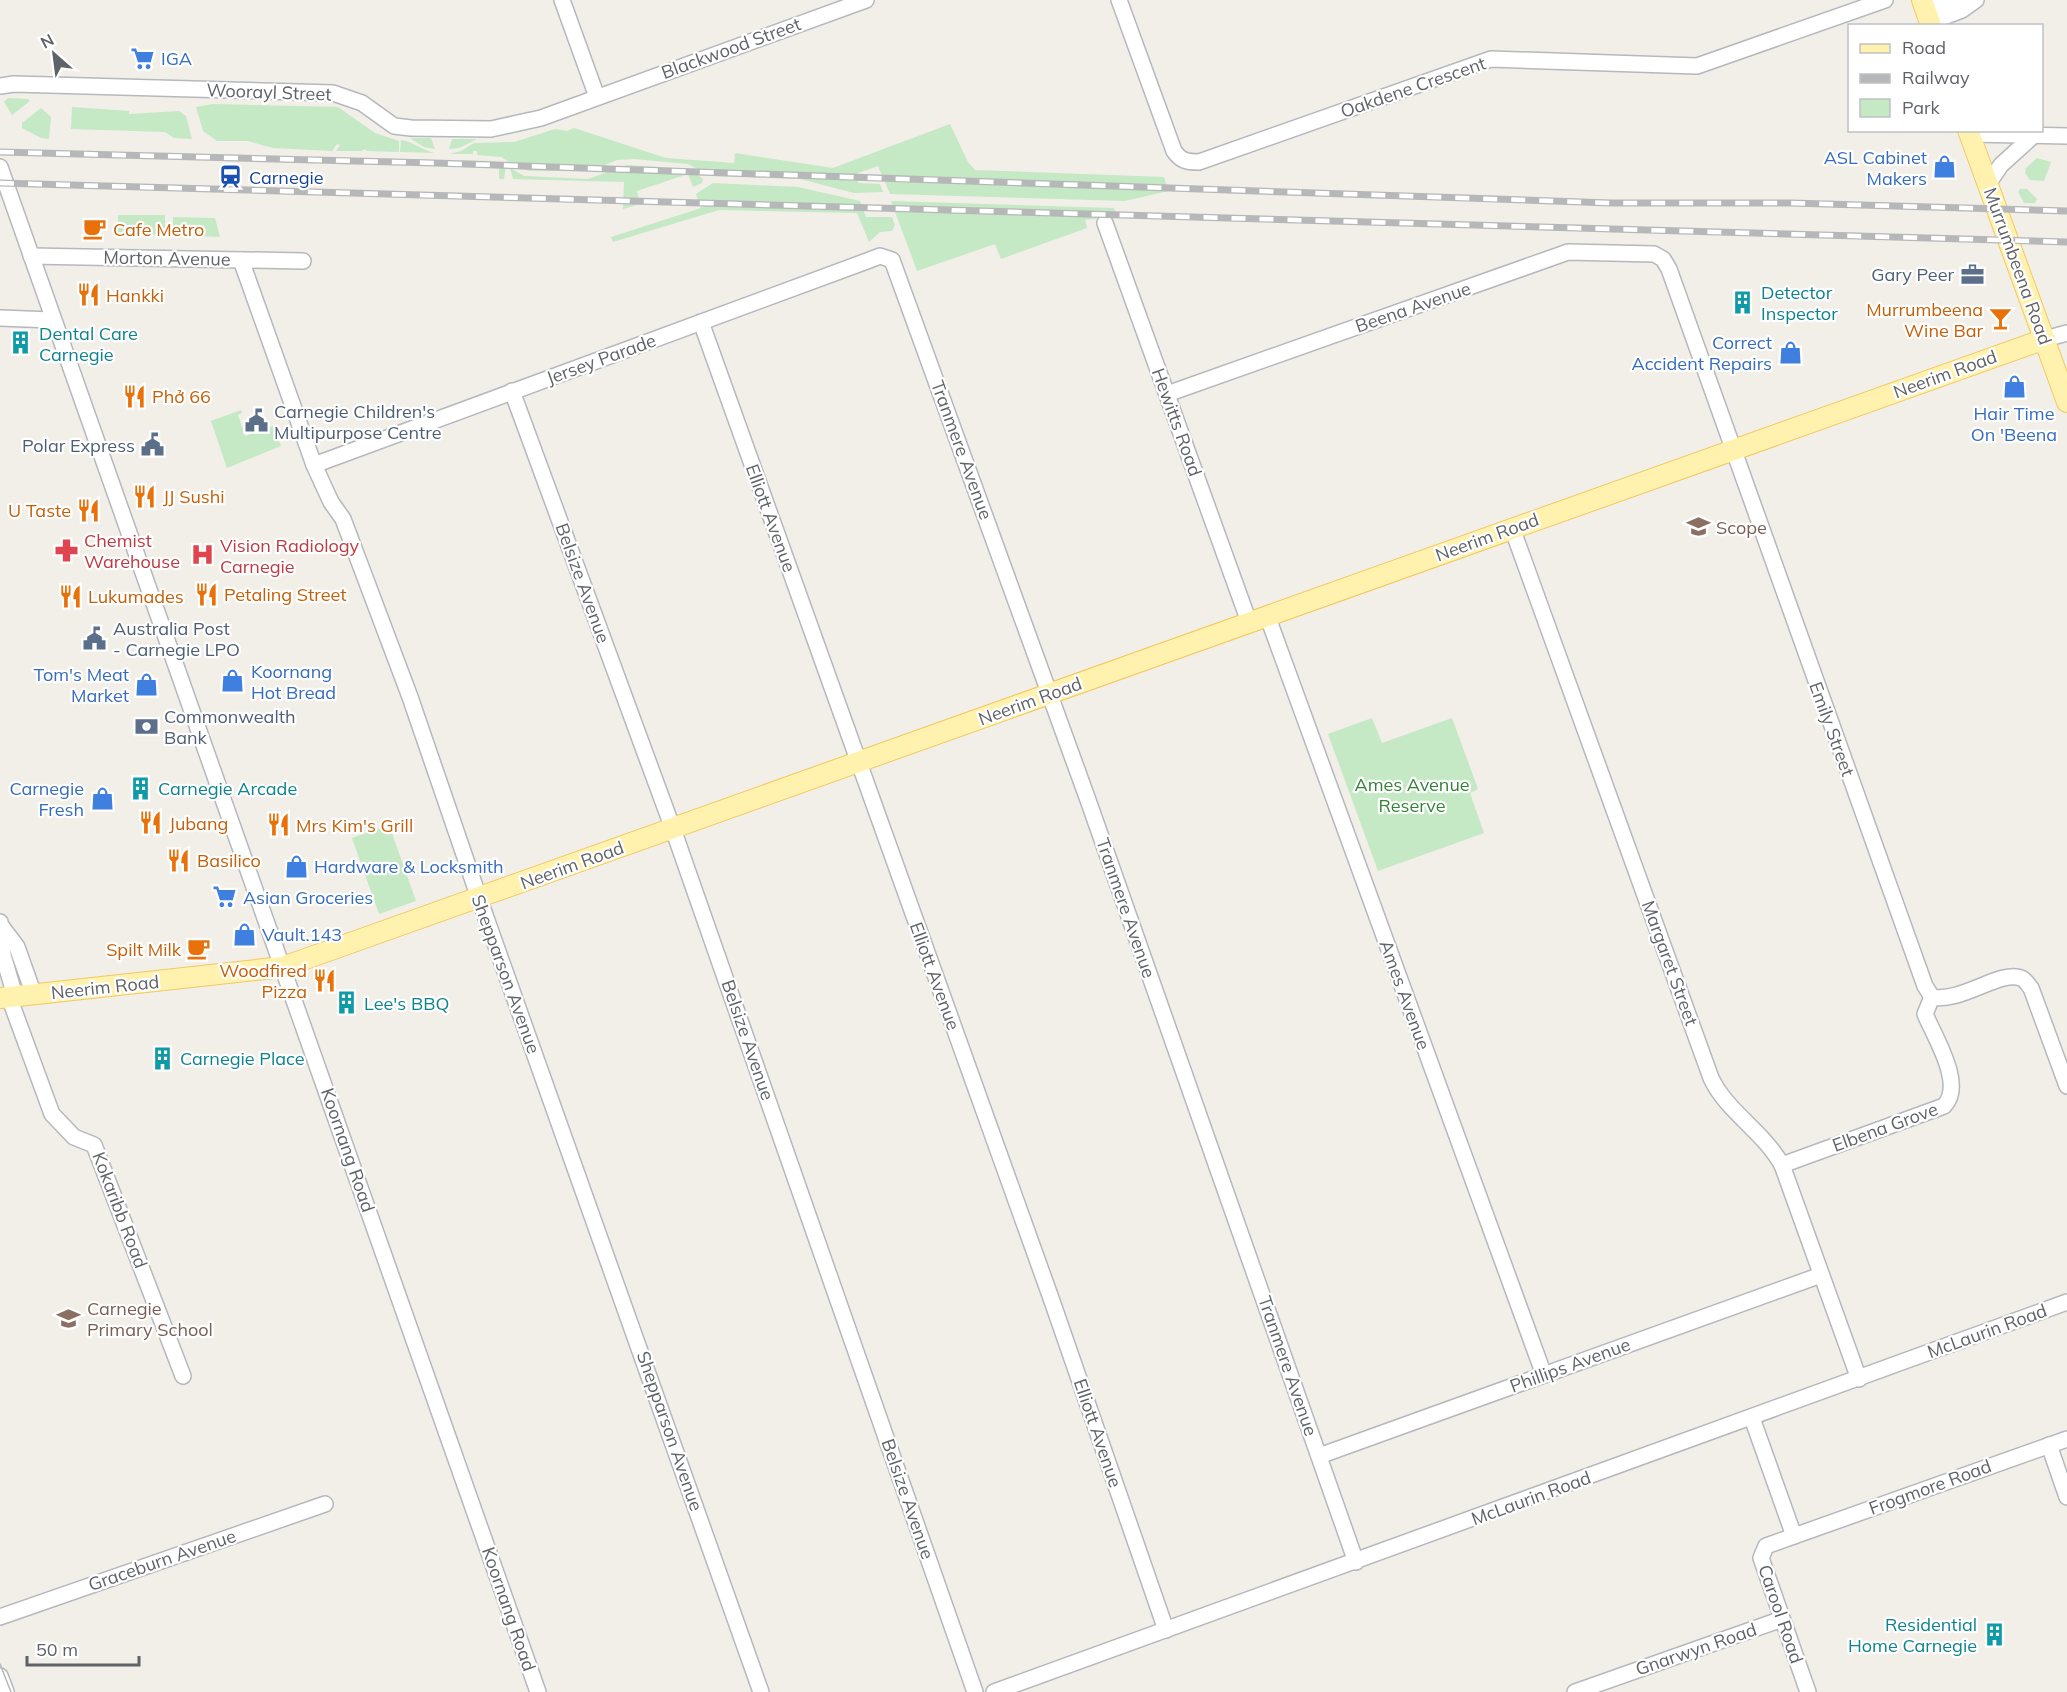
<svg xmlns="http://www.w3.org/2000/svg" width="2067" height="1692" font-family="Mulish,sans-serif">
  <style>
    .green { fill: #c5e8c5 }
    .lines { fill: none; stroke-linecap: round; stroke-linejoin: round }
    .minor-casing { stroke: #b5b8bc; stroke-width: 18 }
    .major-casing { stroke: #f2c960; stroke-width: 22 }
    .minor { stroke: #fff; stroke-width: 15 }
    .major { stroke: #fff2af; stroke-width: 20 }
    .tram { stroke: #b6b7b8; stroke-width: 1.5 }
    .rail-casing { stroke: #b6b7b8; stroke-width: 7 }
    .rail { stroke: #fff; stroke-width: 4.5; stroke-dasharray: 14; stroke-linecap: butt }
    .labels { text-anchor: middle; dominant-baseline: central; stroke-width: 4.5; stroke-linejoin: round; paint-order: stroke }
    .street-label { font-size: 18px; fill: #5f6368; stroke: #fff }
    .shop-label { font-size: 18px; fill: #366cbe; stroke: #fff; text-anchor: start }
    .transit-label { font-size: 18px; fill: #164399; stroke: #fff; text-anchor: start }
    .food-label { font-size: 18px; fill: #c56008; stroke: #fff; text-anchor: start }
    .service-label { font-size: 18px; fill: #4e5e75; stroke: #fff; text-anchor: start }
    .culture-label { font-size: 18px; fill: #0d838f; stroke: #fff; text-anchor: start }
    .education-label { font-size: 18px; fill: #785e54; stroke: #fff; text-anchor: start }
    .health-label { font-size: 18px; fill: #be3a42; stroke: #fff; text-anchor: start }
    .park-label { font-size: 18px; fill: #348238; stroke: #fff }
  </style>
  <rect width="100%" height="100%" fill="#f1efe8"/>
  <g class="green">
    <path d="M 8,98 L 28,99 L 30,101 L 12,115 L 4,102 Z"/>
    <path d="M 213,104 L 338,107 L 375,133 L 399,141 L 399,152 L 367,151 L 364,149 L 362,151 L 336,151 L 340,145 L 337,144 L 332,151 L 273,148 L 248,141 L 217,141 L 203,131 L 196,107 Z"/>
    <path d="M 72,107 L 129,111 L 129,114 L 179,111 L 186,116 L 192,139 L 174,138 L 165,132 L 71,129 Z"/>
    <path d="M 41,108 L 51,117 L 49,139 L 41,138 L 22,128 L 22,123 Z"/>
    <path d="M 950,124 L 968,162 L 975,170 L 1164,177 L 1168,191 L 1125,201 L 890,194 L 878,166 L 858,173 L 858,183 L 880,184 L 883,192 L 854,193 L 800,179 L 711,176 L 688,164 L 634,159 L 617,160 L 591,171 L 530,171 L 521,169 L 501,157 L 477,155 L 477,151 L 473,151 L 473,154 L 449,154 L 461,151 L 474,143 L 514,142 L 555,129 L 567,131 L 574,128 L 666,158 L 734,163 L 735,153 L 833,168 Z"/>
    <path d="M 410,138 L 431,138 L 435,149 L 424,147 Z"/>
    <path d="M 452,139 L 477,139 L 459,148 L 449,149 Z"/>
    <path d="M 401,140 C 413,142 424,151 435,153 L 400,152 Z"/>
    <path d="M 2037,158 L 2051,162 L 2044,181 L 2030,180 L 2025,173 L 2026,168 Z"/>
    <path d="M 448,160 L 494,161 L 506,165 L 504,179 L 499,179 L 499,163 Z"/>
    <path d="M 627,165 C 646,167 690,165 703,179 L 702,183 L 693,187 L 688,174 L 637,191 L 640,204 L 623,209 L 624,182 L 513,179 L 510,168 L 524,176 L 588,179 Z"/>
    <path d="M 713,183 L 798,187 L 860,201 L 866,217 L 892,217 L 895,225 L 892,231 L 880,232 L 869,242 L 857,213 L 719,210 L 613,242 L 611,237 L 701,208 L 696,194 Z"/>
    <path d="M 2020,189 L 2027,189 L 2037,199 L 2035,203 L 2024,203 L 2018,192 Z"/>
    <path d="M 891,201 L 1114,208 L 1118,216 L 1085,220 L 1087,228 L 1001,259 L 995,244 L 917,271 Z"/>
    <path d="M 118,215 L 165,215 L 165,235 L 118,234 Z"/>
    <path d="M 173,217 L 215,218 L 220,237 L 173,235 Z"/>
    <path d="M 241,410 L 242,413 L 238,415 L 245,436 L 273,426 L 281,446 L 227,468 L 211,421 Z"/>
    <path d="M 1372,718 L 1382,743 L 1452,718 L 1478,789 L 1470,793 L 1484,833 L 1378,871 L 1328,734 Z"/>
    <path d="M 389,825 L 416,901 L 379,914 L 352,838 Z"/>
  </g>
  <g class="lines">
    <defs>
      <g id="minor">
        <path d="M 562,0 L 597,97"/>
        <path d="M 1119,0 L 1174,151 C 1181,161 1187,162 1199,162 L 1491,59 L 1697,66 L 1885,0"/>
        <path d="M 1926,10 L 1956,0"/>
        <path d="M 1930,22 L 1962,10 L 1976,0"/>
        <path d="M 0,86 L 14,84 L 333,93 L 362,103 L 394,126 L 411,128 L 491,129 L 541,118 L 866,0"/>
        <path d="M 1970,134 L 2067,136"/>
        <path d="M 0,167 L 538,1692"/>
        <path d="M 1988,184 L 2001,165 L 2034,135"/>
        <path d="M 1105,223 L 1249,622"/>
        <path d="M 31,256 L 303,261"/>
        <path d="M 241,260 L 314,465 L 331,502 L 343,519 L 410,697 L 479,898 L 761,1692"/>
        <path d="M 0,318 L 52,320"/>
        <path d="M 701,322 L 1052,1301 L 1166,1630"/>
        <path d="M 2045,339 L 2067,333"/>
        <path d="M 512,391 L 673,829 L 975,1692"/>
        <path d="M 1167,394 L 1568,252 L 1654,254 L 1663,259 L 1669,269 L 1925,986 L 1932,997 C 1961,1003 2000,970 2021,978 C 2025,979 2028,985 2031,988 L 2067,1086"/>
        <path d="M 314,465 L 867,261 L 880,256 L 892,260 L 1088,800 L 1356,1562"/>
        <path d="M 1512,528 L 1711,1078 C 1727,1112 1762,1130 1782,1165 L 1859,1379"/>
        <path d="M 1267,615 L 1544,1375"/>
        <path d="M 0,922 L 3,955 L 15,996"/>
        <path d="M 2,927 L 17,947 L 34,995"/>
        <path d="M 9,997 L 52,1114 L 74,1137 L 94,1145 L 183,1376"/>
        <path d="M 1782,1165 L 1944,1106 C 1965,1085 1935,1038 1925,1014 L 1932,997"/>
        <path d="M 1752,1418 L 1794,1536 L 1766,1546 L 1761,1558 L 1808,1692"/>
        <path d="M 2049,1445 L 2067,1497"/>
        <path d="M 1319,1456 L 1821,1275"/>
        <path d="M 1794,1536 L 2067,1439"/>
        <path d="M 0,1617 L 325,1504"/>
        <path d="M 0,1676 L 6,1692"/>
        <path d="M 994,1692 L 2067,1302"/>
        <path d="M 1575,1692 L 1782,1619"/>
      </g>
      <g id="major">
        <path d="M 1922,0 L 1931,26"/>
        <path d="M 1968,130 L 2067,402"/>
        <path d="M 0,998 L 283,967 L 2045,339"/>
      </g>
    </defs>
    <use href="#minor" class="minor-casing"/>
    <use href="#major" class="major-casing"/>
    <use href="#minor" class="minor"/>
    <use href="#major" class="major"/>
    <path class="tram" d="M 0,1664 L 11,1692"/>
    <defs>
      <g id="rail">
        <path d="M 0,152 L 435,163 L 1611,203 L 1791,203 L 2067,211"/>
        <path d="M 0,183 L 2067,242"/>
      </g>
    </defs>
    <use href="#rail" class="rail-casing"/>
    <use href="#rail" class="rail"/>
  </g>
  <defs>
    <symbol id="supermarket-bare" viewBox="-9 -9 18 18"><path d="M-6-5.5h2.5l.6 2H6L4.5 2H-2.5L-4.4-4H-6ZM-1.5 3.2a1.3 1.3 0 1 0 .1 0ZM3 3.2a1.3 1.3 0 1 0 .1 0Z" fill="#3f7fe0" stroke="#fff" stroke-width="2.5" paint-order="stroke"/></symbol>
    <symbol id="shop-bare" viewBox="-9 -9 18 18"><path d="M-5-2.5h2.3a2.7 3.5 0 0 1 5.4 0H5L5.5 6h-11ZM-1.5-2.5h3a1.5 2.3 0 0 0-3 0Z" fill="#3f7fe0" stroke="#fff" stroke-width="2.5" paint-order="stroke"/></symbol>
    <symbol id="station-bare" viewBox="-9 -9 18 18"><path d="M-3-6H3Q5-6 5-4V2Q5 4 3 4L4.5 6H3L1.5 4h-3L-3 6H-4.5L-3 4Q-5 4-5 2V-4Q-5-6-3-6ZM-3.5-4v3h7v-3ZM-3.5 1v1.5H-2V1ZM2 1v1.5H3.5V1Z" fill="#1a4fb4" stroke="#fff" stroke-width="2.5" paint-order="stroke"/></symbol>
    <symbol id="cafe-bare" viewBox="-9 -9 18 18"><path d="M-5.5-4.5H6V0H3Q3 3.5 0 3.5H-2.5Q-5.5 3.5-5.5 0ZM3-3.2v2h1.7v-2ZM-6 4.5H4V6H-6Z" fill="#e8710a" stroke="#fff" stroke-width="2.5" paint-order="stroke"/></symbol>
    <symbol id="office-bare" viewBox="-9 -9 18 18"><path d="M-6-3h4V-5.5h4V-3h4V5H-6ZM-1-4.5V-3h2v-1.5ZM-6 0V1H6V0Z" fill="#5c6f8a" stroke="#fff" stroke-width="2.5" paint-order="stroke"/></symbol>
    <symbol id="restaurant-bare" viewBox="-9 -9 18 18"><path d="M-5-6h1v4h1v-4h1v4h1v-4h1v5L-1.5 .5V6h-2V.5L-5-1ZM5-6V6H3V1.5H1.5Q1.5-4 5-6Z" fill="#e8710a" stroke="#fff" stroke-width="2.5" paint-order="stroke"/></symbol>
    <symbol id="building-bare" viewBox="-9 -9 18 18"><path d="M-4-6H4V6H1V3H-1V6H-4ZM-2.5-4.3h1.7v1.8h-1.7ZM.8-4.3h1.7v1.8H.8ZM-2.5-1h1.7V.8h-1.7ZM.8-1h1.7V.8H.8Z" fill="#0f9aa8" stroke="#fff" stroke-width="2.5" paint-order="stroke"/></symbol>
    <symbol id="bar-bare" viewBox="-9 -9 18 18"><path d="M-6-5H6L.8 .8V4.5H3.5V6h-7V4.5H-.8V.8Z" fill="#e8710a" stroke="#fff" stroke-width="2.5" paint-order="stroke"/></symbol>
    <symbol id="civic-bare" viewBox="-9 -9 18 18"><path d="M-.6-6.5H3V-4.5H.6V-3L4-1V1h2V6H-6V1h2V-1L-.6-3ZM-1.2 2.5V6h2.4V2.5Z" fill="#5c6f8a" stroke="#fff" stroke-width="2.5" paint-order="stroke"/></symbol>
    <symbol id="university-bare" viewBox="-9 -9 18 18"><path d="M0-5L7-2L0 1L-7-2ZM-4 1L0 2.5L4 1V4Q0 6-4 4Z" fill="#8d6e63" stroke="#fff" stroke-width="2.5" paint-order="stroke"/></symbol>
    <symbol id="pharmacy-bare" viewBox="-9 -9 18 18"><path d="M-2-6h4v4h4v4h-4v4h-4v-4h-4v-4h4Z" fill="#e0444e" stroke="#fff" stroke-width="2.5" paint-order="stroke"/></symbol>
    <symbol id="hospital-bare" viewBox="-9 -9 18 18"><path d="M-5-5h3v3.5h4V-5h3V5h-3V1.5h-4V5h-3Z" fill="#e0444e" stroke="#fff" stroke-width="2.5" paint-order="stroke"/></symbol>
    <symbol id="bank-bare" viewBox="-9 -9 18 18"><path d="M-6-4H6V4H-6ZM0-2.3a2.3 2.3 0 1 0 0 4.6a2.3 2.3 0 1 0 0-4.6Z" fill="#5c6f8a" stroke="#fff" stroke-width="2.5" paint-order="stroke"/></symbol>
    <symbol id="school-bare" viewBox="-9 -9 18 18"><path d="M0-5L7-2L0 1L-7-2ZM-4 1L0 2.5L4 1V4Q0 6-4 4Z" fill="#8d6e63" stroke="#fff" stroke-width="2.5" paint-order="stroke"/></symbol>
  </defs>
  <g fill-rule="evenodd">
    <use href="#supermarket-bare" x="126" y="42" width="33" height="33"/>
    <use href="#shop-bare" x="1928" y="150" width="33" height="33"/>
    <use href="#station-bare" x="214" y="160" width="33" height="33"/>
    <use href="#cafe-bare" x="78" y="212" width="33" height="33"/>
    <use href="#office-bare" x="1956" y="258" width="33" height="33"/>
    <use href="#restaurant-bare" x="72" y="278" width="33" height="33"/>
    <use href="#building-bare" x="1726" y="286" width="33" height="33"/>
    <use href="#bar-bare" x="1984" y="302" width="33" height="33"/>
    <use href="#building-bare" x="4" y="326" width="33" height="33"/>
    <use href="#shop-bare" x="1774" y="336" width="33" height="33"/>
    <use href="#shop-bare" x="1998" y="370" width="33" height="33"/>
    <use href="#restaurant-bare" x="118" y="380" width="33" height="33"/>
    <use href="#civic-bare" x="240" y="404" width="33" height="33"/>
    <use href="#civic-bare" x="136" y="428" width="33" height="33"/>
    <use href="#restaurant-bare" x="128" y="480" width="33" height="33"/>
    <use href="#restaurant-bare" x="72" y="494" width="33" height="33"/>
    <use href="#university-bare" x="1682" y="510" width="33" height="33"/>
    <use href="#pharmacy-bare" x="50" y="534" width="33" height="33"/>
    <use href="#hospital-bare" x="186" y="538" width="33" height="33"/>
    <use href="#restaurant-bare" x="190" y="578" width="33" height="33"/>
    <use href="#restaurant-bare" x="54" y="580" width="33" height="33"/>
    <use href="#civic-bare" x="78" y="622" width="33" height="33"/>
    <use href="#shop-bare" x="216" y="664" width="33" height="33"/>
    <use href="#shop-bare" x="130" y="668" width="33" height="33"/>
    <use href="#bank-bare" x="130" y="710" width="33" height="33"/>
    <use href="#building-bare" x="124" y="772" width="33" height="33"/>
    <use href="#shop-bare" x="86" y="782" width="33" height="33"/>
    <use href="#restaurant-bare" x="134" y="806" width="33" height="33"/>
    <use href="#restaurant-bare" x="262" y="808" width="33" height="33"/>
    <use href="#restaurant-bare" x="162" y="844" width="33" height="33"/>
    <use href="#shop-bare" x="280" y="850" width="33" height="33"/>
    <use href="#supermarket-bare" x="208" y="880" width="33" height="33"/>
    <use href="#shop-bare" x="228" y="918" width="33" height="33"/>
    <use href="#cafe-bare" x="182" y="932" width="33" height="33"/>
    <use href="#restaurant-bare" x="308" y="964" width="33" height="33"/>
    <use href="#building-bare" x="330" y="986" width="33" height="33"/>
    <use href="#building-bare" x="146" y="1042" width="33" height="33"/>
    <use href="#school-bare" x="52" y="1302" width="33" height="33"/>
    <use href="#building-bare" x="1978" y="1618" width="33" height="33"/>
  </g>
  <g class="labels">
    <g class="street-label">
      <text transform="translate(731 48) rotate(-20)">Blackwood Street</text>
      <text transform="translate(1413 87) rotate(-19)">Oakdene Crescent</text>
      <text transform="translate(269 92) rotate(2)">Woorayl Street</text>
      <text transform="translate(167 258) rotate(1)">Morton Avenue</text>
      <text transform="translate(2018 266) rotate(70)">Murrumbeena Road</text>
      <text transform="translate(1413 307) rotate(-19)">Beena Avenue</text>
      <text transform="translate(601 359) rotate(-20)">Jersey Parade</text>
      <text transform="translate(1945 374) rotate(-20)">Neerim Road</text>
      <text transform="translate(1177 422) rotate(70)">Hewitts Road</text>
      <text transform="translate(962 450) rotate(70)">Tranmere Avenue</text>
      <text transform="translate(771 518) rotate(70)">Elliott Avenue</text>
      <text transform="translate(1487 537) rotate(-20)">Neerim Road</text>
      <text transform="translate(583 583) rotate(70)">Belsize Avenue</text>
      <text transform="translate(1030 701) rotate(-20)">Neerim Road</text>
      <text transform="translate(1832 729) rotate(70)">Emily Street</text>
      <text transform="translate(572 865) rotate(-20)">Neerim Road</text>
      <text transform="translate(1126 908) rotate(71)">Tranmere Avenue</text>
      <text transform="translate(1670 963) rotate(70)">Margaret Street</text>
      <text transform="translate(506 974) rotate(70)">Shepparson Avenue</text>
      <text transform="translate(935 976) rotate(70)">Elliott Avenue</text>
      <text transform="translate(105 987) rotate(-6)">Neerim Road</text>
      <text transform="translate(1405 995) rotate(70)">Ames Avenue</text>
      <text transform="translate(748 1040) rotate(71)">Belsize Avenue</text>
      <text transform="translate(1885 1127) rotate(-20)">Elbena Grove</text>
      <text transform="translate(348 1150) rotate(71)">Koornang Road</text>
      <text transform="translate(120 1210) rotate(69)">Kokaribb Road</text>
      <text transform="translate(1987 1331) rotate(-20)">McLaurin Road</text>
      <text transform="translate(1570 1365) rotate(-20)">Phillips Avenue</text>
      <text transform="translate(1288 1366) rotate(71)">Tranmere Avenue</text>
      <text transform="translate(670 1431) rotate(71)">Shepparson Avenue</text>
      <text transform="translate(1098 1433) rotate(71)">Elliott Avenue</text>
      <text transform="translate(1930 1487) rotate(-20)">Frogmore Road</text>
      <text transform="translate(1531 1498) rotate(-20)">McLaurin Road</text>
      <text transform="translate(908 1499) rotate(71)">Belsize Avenue</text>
      <text transform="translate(162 1560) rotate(-19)">Graceburn Avenue</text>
      <text transform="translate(509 1609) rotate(71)">Koornang Road</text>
      <text transform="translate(1781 1614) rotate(71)">Carool Road</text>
      <text transform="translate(1696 1649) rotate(-19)">Gnarwyn Road</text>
    </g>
    <g class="shop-label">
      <text x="161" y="58">IGA</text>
      <text x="1927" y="157" text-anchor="end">ASL Cabinet<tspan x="1927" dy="21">Makers</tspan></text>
      <text x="1772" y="342" text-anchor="end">Correct<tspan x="1772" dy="21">Accident Repairs</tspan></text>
      <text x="2014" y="413" text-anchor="middle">Hair Time<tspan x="2014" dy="21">On 'Beena</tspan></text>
      <text x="251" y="671">Koornang<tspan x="251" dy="21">Hot Bread</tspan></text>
      <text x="129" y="674" text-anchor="end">Tom's Meat<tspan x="129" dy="21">Market</tspan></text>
      <text x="84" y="788" text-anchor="end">Carnegie<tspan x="84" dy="21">Fresh</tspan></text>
      <text x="314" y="866">Hardware &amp; Locksmith</text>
      <text x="243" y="897">Asian Groceries</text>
      <text x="262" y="934">Vault.143</text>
    </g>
    <g class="transit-label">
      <text x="249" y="177">Carnegie</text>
    </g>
    <g class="food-label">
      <text x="113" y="229">Cafe Metro</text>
      <text x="106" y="295">Hankki</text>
      <text x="1983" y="309" text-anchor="end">Murrumbeena<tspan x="1983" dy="21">Wine Bar</tspan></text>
      <text x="152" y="396">Phở 66</text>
      <text x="163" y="496">JJ Sushi</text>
      <text x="71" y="510" text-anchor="end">U Taste</text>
      <text x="224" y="594">Petaling Street</text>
      <text x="88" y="596">Lukumades</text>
      <text x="169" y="823">Jubang</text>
      <text x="296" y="825">Mrs Kim's Grill</text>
      <text x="197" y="860">Basilico</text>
      <text x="181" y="949" text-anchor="end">Spilt Milk</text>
      <text x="307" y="970" text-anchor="end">Woodfired<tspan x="307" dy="21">Pizza</tspan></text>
    </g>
    <g class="service-label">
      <text x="1954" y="274" text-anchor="end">Gary Peer</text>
      <text x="274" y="411">Carnegie Children's<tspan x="274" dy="21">Multipurpose Centre</tspan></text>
      <text x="135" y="445" text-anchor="end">Polar Express</text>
      <text x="113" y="628">Australia Post<tspan x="113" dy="21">- Carnegie LPO</tspan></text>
      <text x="164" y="716">Commonwealth<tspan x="164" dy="21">Bank</tspan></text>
    </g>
    <g class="culture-label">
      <text x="1761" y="292">Detector<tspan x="1761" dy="21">Inspector</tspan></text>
      <text x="39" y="333">Dental Care<tspan x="39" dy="21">Carnegie</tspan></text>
      <text x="158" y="788">Carnegie Arcade</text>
      <text x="364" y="1003">Lee's BBQ</text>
      <text x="180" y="1058">Carnegie Place</text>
      <text x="1977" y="1624" text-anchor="end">Residential<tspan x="1977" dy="21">Home Carnegie</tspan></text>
    </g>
    <g class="education-label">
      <text x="1716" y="527">Scope</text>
      <text x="87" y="1308">Carnegie<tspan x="87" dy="21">Primary School</tspan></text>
    </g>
    <g class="health-label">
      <text x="84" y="540">Chemist<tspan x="84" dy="21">Warehouse</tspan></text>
      <text x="220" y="545">Vision Radiology<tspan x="220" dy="21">Carnegie</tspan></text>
    </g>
    <g class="park-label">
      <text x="1412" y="784">Ames Avenue<tspan x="1412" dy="21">Reserve</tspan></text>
    </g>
  </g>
  <rect x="1848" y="24" width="195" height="108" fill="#ffffff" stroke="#bfc1c3" stroke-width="1.5"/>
  <rect x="1860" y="44" width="30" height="9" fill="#fff2af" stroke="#bfc1c3" stroke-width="1.5"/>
  <text x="1902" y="54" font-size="18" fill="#5f6368">Road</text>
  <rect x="1860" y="74" width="30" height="9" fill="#b6b7b8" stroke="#bfc1c3" stroke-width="1.5"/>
  <text x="1902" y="84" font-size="18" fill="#5f6368">Railway</text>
  <rect x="1860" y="99" width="30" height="18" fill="#c5e8c5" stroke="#bfc1c3" stroke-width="1.5"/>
  <text x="1902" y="114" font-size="18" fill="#5f6368">Park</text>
  <g transform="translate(54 54) rotate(332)" stroke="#ffffff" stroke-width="4.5" paint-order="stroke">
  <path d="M0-4.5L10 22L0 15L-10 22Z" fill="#5f6368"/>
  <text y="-9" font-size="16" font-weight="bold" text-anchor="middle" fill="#5f6368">N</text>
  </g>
  <path d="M27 1656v9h112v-9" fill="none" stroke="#5f6368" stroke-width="3"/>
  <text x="36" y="1656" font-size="18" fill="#5f6368" stroke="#ffffff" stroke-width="4.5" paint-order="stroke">50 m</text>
</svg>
